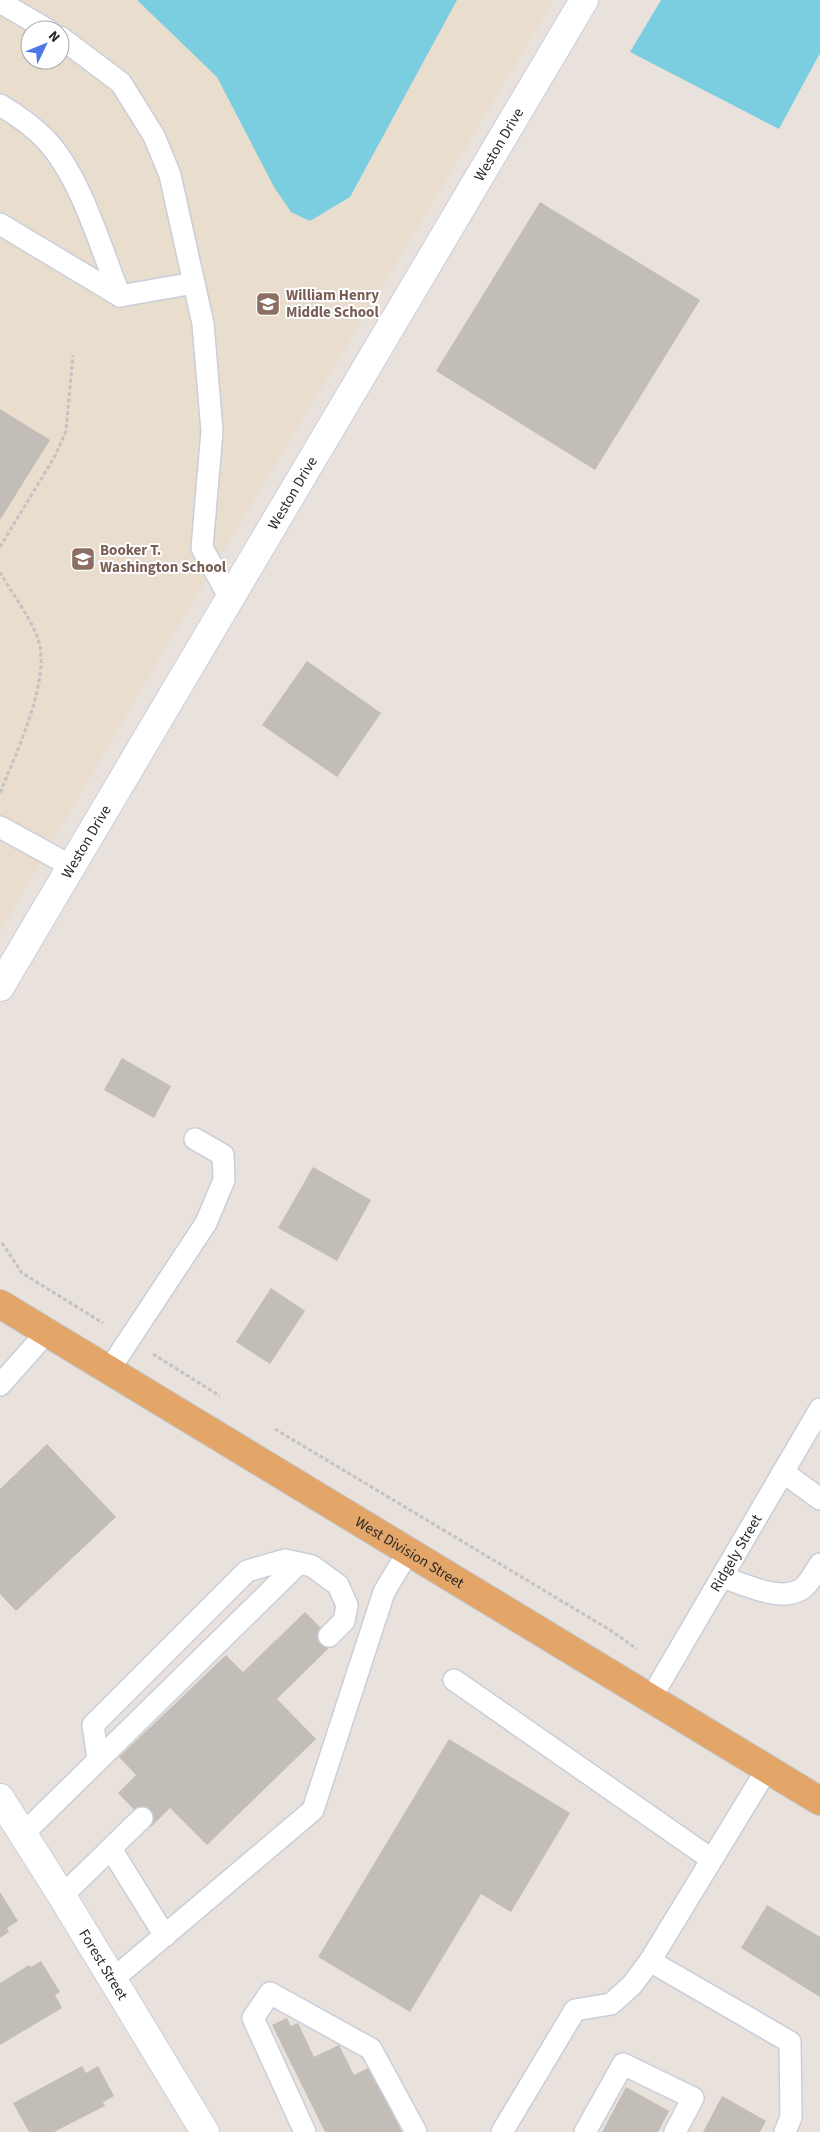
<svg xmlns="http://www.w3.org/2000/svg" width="820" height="2132" font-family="'Source Sans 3',sans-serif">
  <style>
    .education { fill: #e9ddcd; fill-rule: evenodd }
    .water { fill: #7bcedf }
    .building { fill: #c2bdb7 }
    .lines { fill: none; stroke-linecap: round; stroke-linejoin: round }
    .service-casing { stroke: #caced9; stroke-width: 24 }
    .minor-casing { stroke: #caced9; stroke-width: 30 }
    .tertiary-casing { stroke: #caced9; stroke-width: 30 }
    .trunk-casing { stroke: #c3c3c3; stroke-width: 30 }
    .path { stroke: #c3c3c3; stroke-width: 3; stroke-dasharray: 4 2.5; stroke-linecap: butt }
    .service { stroke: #fff; stroke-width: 21 }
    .minor { stroke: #fff; stroke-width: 28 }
    .tertiary { stroke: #fff; stroke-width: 28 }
    .trunk { stroke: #e4a668; stroke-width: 28 }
    .labels { text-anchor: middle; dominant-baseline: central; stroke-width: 4; stroke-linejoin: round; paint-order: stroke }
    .street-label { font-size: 15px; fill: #282828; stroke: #fff }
    .education-label { font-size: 15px; font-weight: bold; fill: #785e54; stroke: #fff; text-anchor: start }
  </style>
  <rect width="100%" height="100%" fill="#e9e2dc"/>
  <path class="education" d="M 0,0 L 554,0 L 163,652 L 0,932 ZM 30,30 L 60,30 L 60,60 L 30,60 Z"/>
  <g class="water">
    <path d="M 137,0 L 457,0 L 350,197 L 310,221 L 291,212 L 274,187 L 217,77 Z"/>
    <path d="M 661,0 L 820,0 L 820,53 L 779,129 L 630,52 Z"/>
  </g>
  <g class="building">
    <path d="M 540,202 L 700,300 L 595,470 L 436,371 Z"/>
    <path d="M 0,409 L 50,440 L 0,520 Z"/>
    <path d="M 307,661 L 381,713 L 337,777 L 262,725 Z"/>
    <path d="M 122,1058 L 171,1086 L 154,1118 L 104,1090 Z"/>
    <path d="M 313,1167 L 371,1200 L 337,1261 L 278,1228 Z"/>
    <path d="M 271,1288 L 305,1311 L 270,1364 L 236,1342 Z"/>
    <path d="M 47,1444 L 116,1517 L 16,1611 L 0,1594 L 0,1489 Z"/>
    <path d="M 305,1612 L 335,1642 L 277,1699 L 316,1739 L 207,1845 L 170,1808 L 151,1827 L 118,1793 L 136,1775 L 119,1757 L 226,1655 L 243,1672 Z"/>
    <path d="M 449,1739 L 570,1813 L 511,1912 L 481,1894 L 410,2012 L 318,1957 Z"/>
    <path d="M 0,1892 L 18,1921 L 7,1928 L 9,1932 L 0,1938 Z"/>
    <path d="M 767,1905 L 820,1937 L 820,1997 L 741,1948 Z"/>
    <path d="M 41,1961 L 60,1992 L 55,1995 L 62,2008 L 0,2045 L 0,1983 L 29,1965 L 31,1967 Z"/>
    <path d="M 287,2018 L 291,2026 L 298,2023 L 314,2057 L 339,2045 L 354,2075 L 370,2067 L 402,2132 L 325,2132 L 272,2025 Z"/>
    <path d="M 82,2066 L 86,2073 L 98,2066 L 114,2096 L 103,2102 L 105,2106 L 54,2132 L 29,2132 L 13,2103 Z"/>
    <path d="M 626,2087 L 669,2111 L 658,2132 L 602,2132 Z"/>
    <path d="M 722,2096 L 766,2121 L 760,2132 L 703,2132 Z"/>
  </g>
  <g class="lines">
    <defs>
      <g id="service">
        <path d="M 0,2 L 48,30"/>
        <path d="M 60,37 L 121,83 L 154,136 L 170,175 L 203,324 L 212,431 L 202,548 L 230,598"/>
        <path d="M 0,105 C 17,115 33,126 46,140 C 81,177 101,249 120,296"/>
        <path d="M 0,224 L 120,296 L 194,283"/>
        <path d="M 0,827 L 71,866"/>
        <path d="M 109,1370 L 206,1223 L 224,1180 L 223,1155 L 195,1139"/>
        <path d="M 0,1385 L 47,1332"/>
        <path d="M 783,1472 L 820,1499"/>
        <path d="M 722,1577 C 745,1584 787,1607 807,1584 C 812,1578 816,1570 820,1564"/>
        <path d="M 454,1680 L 711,1859"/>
        <path id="s1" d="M 651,1698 L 820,1409"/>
        <path d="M 98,1759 L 93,1725 L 247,1571 L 285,1560 L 312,1566 L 338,1585 L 347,1605 L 344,1621 L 329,1636"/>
        <path d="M 23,1834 L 299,1563"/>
        <path d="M 111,1849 L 165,1936"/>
        <path d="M 62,1896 L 142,1818"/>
        <path d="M 650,1961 L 790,2042 L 791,2117 L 785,2132"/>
        <path d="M 112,1980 L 313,1810 L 384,1592 L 408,1552"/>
        <path d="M 305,2132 L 253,2018 L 270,1993 L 371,2049 L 416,2132"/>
        <path d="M 502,2132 L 575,2010 L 611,2004 L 632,1985 L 650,1961 L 767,1769"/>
        <path d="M 585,2132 L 623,2064 L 693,2098 L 675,2132"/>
      </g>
      <g id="minor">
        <path id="s2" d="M 0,987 L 584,0"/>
      </g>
      <g id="tertiary">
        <path id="s3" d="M 0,1798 L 62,1896 L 205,2132"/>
      </g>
      <g id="trunk">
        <path id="s4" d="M 0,1304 L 820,1801"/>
      </g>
    </defs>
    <use href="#service" class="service-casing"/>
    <use href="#minor" class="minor-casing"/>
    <use href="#tertiary" class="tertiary-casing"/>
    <use href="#trunk" class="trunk-casing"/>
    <g class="path">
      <path d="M 0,547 L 55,456 L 66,431 L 73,355"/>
      <path d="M 0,572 C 12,594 30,616 38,639 C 52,678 15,756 0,793"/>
      <path d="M 2,1243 L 22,1273 L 103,1323"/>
      <path d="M 153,1354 L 220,1396"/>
      <path d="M 275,1429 L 610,1630 L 637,1649"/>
    </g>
    <use href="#service" class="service"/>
    <use href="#minor" class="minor"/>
    <use href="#tertiary" class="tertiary"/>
    <use href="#trunk" class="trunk"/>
  </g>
  <defs>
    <symbol id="school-square" viewBox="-11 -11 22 22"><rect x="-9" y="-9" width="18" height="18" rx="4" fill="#8d6e63" stroke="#fff"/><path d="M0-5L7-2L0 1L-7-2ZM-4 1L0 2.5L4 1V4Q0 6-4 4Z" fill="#fff"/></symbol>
  </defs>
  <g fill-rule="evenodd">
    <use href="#school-square" x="254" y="290" width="28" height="28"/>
    <use href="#school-square" x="69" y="545" width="28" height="28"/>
  </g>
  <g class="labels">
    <g class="street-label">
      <text stroke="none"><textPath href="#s2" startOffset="979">Weston Drive</textPath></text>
      <text stroke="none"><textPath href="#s2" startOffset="574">Weston Drive</textPath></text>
      <text stroke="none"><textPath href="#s2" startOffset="169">Weston Drive</textPath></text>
      <text stroke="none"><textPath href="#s4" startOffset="479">West Division Street</textPath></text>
      <text stroke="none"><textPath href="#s1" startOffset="168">Ridgely Street</textPath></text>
      <text stroke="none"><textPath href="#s3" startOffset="196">Forest Street</textPath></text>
    </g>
    <g class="education-label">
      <text x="286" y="295">William Henry<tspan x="286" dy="17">Middle School</tspan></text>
      <text x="100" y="550">Booker T.<tspan x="100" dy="17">Washington School</tspan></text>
    </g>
  </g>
  <g transform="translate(45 45) rotate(47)"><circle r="24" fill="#ffffff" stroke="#a9a9a9"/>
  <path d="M0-4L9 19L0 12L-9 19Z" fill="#4e77e4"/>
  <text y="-8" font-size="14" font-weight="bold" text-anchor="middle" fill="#282828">N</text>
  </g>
</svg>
